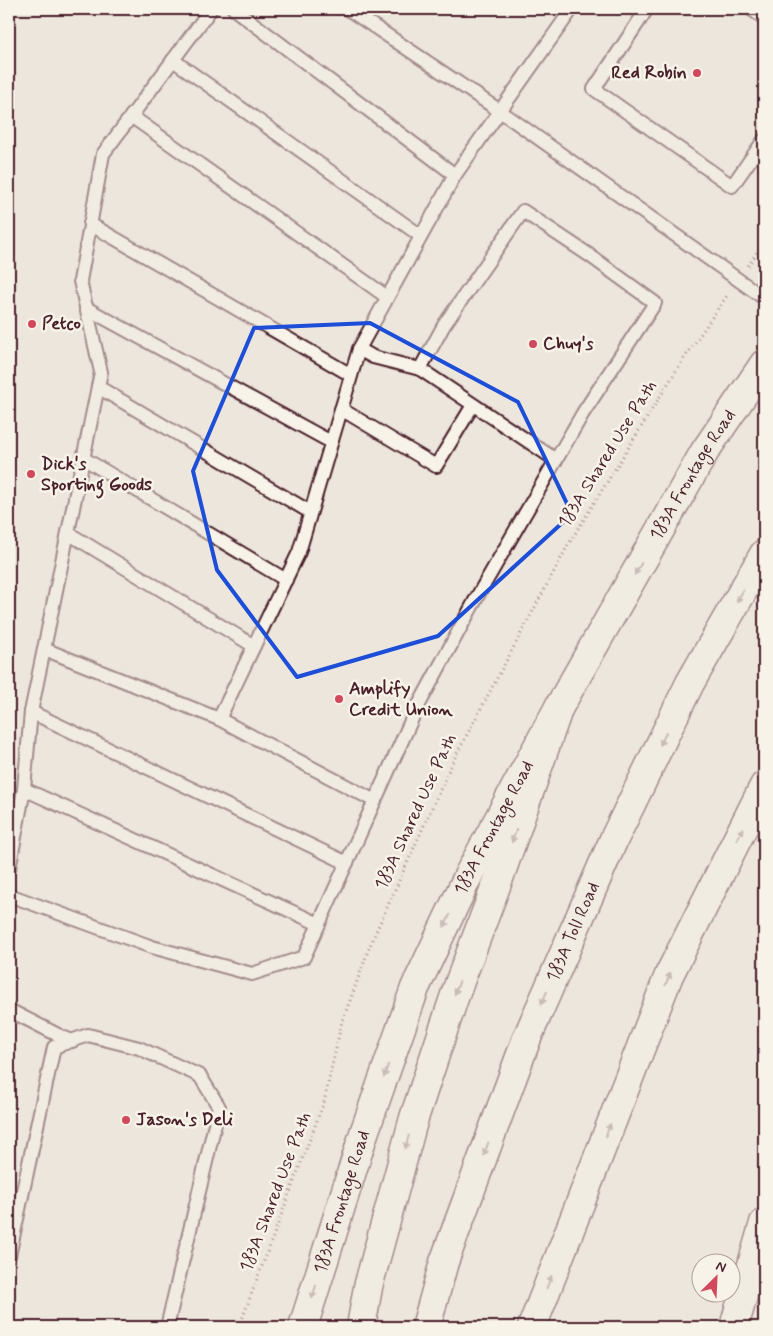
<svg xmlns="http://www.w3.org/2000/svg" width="773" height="1336" font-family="Mynerve,sans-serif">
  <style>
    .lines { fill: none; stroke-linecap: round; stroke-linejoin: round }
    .service-casing { stroke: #4a1f2b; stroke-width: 16 }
    .secondary-casing { stroke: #4a1f2b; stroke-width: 31 }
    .motorway-casing { stroke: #4a1f2b; stroke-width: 31 }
    .path { stroke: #4a1f2b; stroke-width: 3; stroke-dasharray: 1 4; stroke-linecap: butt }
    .service { stroke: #f7f3e8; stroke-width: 12 }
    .secondary { stroke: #f7f3e8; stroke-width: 28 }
    .motorway { stroke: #f7f3e8; stroke-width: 28 }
    .oneway { fill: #a0898a }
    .marked { fill: none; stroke: #1d4ed8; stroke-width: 4; stroke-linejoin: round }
    .poi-dot { fill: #d1495b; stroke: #f7f3e8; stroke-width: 2 }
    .labels { text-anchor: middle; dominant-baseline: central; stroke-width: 5; stroke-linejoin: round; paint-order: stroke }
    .poi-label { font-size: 18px; font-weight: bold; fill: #4a1f2b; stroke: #f7f3e8; text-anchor: start }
    .street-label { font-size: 18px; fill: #4a1f2b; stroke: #f7f3e8 }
  </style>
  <rect width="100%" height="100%" fill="#ece6dd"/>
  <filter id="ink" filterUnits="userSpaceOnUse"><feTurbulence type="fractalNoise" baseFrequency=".02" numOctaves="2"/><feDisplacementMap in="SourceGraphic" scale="10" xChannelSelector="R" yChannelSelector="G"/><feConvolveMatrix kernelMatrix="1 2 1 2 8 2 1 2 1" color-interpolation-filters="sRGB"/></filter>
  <g filter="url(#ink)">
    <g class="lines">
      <defs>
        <g id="service">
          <path d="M 348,9 L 500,111 L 764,298"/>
          <path d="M 647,9 L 594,89 L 732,186 L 764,140"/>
          <path d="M 751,9 L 764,18"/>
          <path d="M 173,60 L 421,236"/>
          <path d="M 131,116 L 387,297"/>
          <path d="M 455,175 L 572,9"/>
          <path d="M 90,224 L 351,375"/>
          <path d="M 86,308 L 331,442"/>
          <path d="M 420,369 L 556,460"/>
          <path d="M 98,387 L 310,512"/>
          <path d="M 341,409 L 436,466 L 473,405"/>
          <path d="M 83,458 L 286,580"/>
          <path d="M 68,533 L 254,646"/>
          <path d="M 44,649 L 219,719 L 299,552 L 359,349 L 455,175 L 234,9"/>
          <path d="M 31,712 L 347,863"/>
          <path d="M 219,719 L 375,801"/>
          <path d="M 24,789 L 319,924"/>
          <path d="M 9,869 L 24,789 L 31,712 L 101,372 L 80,281 L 103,154 L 211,9"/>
          <path d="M 9,895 L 152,947 L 252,974 L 304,957 L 415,712 L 477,597 L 583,413 L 655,303 L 589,255 L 523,211 L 444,325 L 420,369 L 373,357 L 359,349"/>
          <path d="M 9,1010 L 58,1035 L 72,1041"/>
          <path d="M 9,1256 L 54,1047 L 88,1035 L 139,1048 L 200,1076 L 219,1107 L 167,1327"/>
        </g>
        <g id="secondary">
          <path id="s1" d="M 303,1327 L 364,1133 L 415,988 L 470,872 L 559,707 L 705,451 L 764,364"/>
          <path d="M 734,1327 L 764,1223"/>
        </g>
        <g id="motorway">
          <path d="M 361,1327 L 368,1287 L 414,1118 L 457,989 L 502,870 L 559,707"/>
          <path id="s2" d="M 426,1327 L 444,1262 L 527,1038 L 614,839 L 690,683 L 764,554"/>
          <path d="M 532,1327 L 669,975 L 764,786"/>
        </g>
      </defs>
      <use href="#service" class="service-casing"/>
      <use href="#secondary" class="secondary-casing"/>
      <use href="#motorway" class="motorway-casing"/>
      <g class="path">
        <path d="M 748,266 L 764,241"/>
        <path d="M 239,1327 L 324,1102 L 342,1021 L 348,1006 L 371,943 L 453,761 L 567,547 L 677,369 L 728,294"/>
      </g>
      <use href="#service" class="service"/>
      <use href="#secondary" class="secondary"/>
      <use href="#motorway" class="motorway"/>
    </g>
    <defs><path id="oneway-solid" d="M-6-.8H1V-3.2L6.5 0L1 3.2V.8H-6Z" transform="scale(1.25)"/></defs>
    <g class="oneway">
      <use href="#oneway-solid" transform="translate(638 569) rotate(120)"/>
      <use href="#oneway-solid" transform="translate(740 596) rotate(120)"/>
      <use href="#oneway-solid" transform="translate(663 739) rotate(116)"/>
      <use href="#oneway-solid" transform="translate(740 834) rotate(-63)"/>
      <use href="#oneway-solid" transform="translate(514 836) rotate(109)"/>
      <use href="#oneway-solid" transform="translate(447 921) rotate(115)"/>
      <use href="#oneway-solid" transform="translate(668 979) rotate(-67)"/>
      <use href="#oneway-solid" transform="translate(457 988) rotate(110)"/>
      <use href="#oneway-solid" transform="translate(544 998) rotate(114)"/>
      <use href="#oneway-solid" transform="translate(386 1071) rotate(110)"/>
      <use href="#oneway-solid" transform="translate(608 1130) rotate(-69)"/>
      <use href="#oneway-solid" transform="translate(407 1142) rotate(105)"/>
      <use href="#oneway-solid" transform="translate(486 1149) rotate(110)"/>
      <use href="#oneway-solid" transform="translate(549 1282) rotate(-69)"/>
      <use href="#oneway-solid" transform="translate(314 1292) rotate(107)"/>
    </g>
  </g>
  <path d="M0 0H773V1336H0ZM 370,323 L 518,402 L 572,514 L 438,636 L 297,677 L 217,570 L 193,471 L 254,328 Z" fill="#ece6dd" fill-opacity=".55" fill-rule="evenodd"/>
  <path class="marked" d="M 370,323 L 518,402 L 572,514 L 438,636 L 297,677 L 217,570 L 193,471 L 254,328 Z"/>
  <g class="poi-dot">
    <circle cx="697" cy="73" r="5"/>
    <circle cx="32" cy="324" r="5"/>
    <circle cx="533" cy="344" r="5"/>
    <circle cx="31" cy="474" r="5"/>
    <circle cx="339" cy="699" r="5"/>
    <circle cx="126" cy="1120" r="5"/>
  </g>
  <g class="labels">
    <g class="poi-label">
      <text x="687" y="73" text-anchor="end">Red Robin</text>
      <text x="42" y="324">Petco</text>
      <text x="543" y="344">Chuy's</text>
      <text x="41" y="464">Dick's<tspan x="41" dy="21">Sporting Goods</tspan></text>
      <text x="349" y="689">Amplify<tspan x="349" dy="21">Credit Union</tspan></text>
      <text x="136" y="1120">Jason's Deli</text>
    </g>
    <g class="street-label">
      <text transform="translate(608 454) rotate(-58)">183A Shared Use Path</text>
      <text stroke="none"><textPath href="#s1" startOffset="941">183A Frontage Road</textPath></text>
      <text transform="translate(416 812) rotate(-65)">183A Shared Use Path</text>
      <text stroke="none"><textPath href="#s1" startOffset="536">183A Frontage Road</textPath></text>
      <text stroke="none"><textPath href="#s2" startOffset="422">183A Toll Road</textPath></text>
      <text transform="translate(276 1192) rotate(-69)">183A Shared Use Path</text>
      <text stroke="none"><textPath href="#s1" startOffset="131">183A Frontage Road</textPath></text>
    </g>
  </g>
  <rect width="773" height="1336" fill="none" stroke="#f7f3e8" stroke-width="30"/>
  <rect x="15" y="15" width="743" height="1306" fill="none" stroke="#4a1f2b" stroke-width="2" filter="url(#ink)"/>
  <g transform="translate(716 1278) rotate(24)"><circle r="24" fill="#f7f3e8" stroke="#b29e9c"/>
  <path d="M0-4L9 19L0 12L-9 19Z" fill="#d1495b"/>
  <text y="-8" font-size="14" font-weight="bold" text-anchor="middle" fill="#4a1f2b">N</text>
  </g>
</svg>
